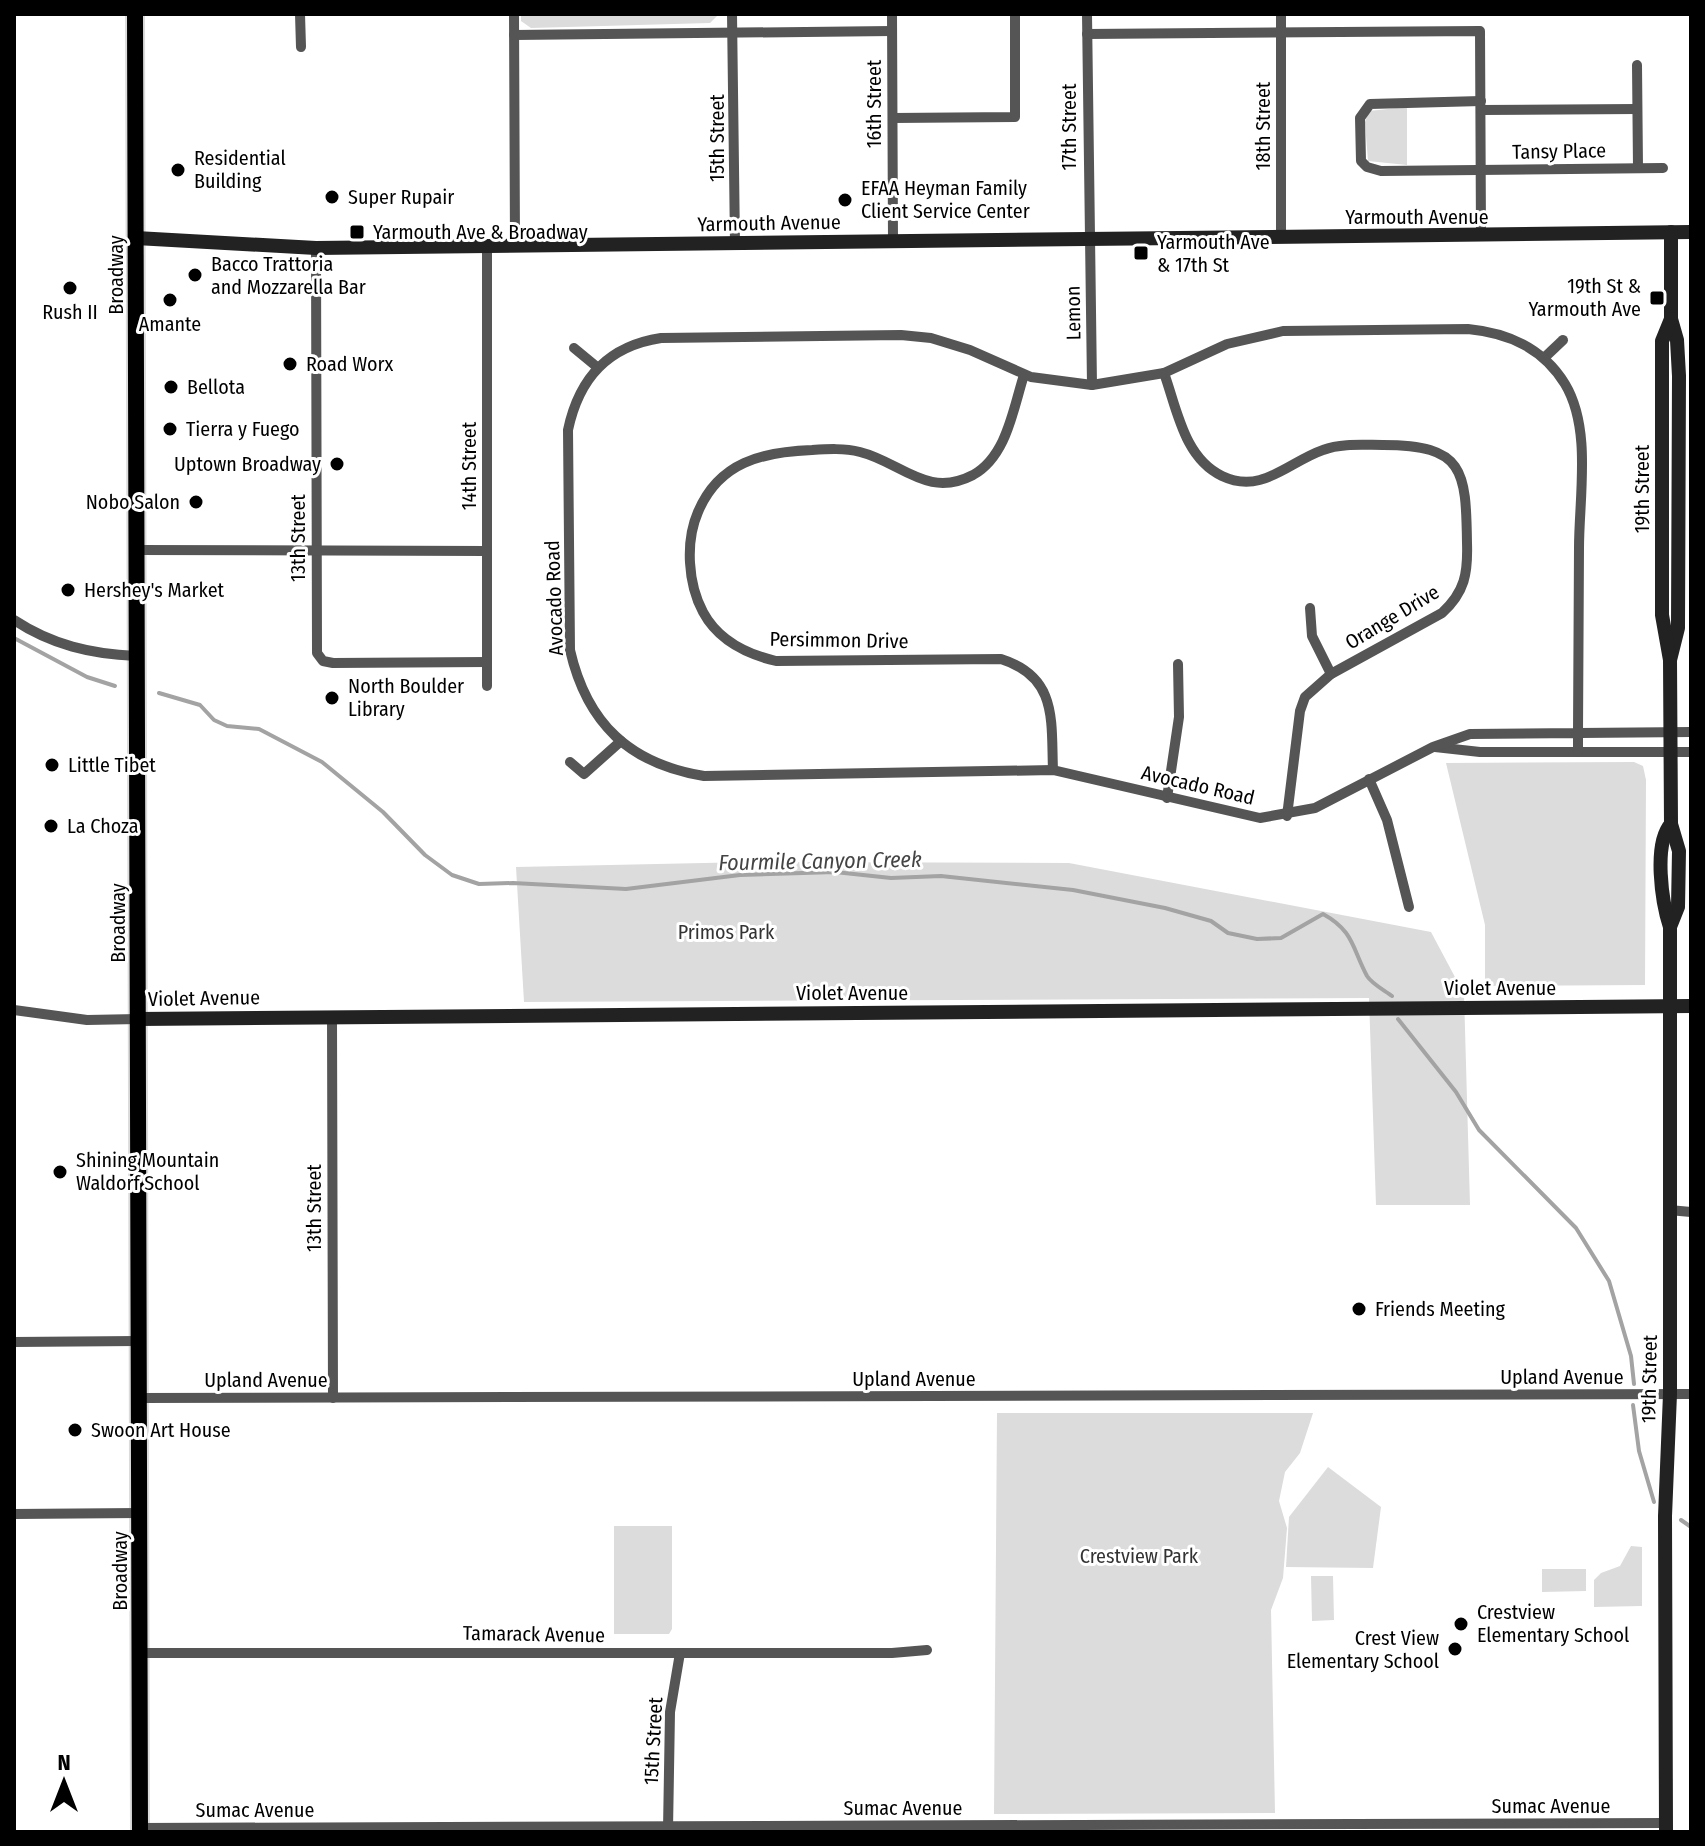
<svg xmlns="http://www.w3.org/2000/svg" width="1705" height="1846" font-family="'Fira Sans Condensed',sans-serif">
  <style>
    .green { fill: #dcdcdc }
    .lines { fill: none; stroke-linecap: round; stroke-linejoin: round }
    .stream { stroke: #a3a3a3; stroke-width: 4 }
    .primary-casing { stroke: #dbdbdb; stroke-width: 20 }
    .street { stroke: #555; stroke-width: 10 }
    .secondary { stroke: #222; stroke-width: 14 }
    .primary { stroke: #000; stroke-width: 16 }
    .poi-dot { fill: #000; stroke: #fff; stroke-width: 3 }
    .labels { text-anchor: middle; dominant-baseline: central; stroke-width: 6; stroke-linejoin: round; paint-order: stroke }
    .street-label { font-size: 20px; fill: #000; stroke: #fff }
    .poi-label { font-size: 20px; fill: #000; stroke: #fff; text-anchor: start }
    .park-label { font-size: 20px; fill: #333; stroke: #fff }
    .water-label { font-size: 22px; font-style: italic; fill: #444; stroke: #fff }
  </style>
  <rect width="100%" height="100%" fill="#fff"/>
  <g class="green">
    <path d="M 521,14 L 719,14 L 710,23 L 531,28 L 521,21 Z"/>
    <path d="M 1407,107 L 1407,165 L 1368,161 L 1365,122 L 1369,111 Z"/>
    <path d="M 1634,762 L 1643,766 L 1646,780 L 1645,985 L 1485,986 L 1485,925 L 1446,763 Z"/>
    <path d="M 751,862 L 1069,863 L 1431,932 L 1464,994 L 1470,1205 L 1376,1205 L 1369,998 L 524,1002 L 516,867 Z"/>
    <path d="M 997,1413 L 1313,1413 L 1300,1453 L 1285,1472 L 1279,1501 L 1287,1528 L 1283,1578 L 1271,1610 L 1275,1813 L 994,1814 Z"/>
    <path d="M 1328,1467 L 1381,1507 L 1373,1568 L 1286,1567 L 1289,1517 Z"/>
    <path d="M 614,1526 L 672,1526 L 672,1629 L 669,1634 L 614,1634 Z"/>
    <path d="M 1631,1546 L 1642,1547 L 1642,1606 L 1594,1607 L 1594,1580 L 1601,1573 L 1620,1566 Z"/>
    <path d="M 1542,1569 L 1586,1569 L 1586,1591 L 1542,1592 Z"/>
    <path d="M 1311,1576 L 1333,1576 L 1334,1620 L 1312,1621 Z"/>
  </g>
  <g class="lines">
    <g class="stream">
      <path d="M 14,638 L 87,677 L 115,686"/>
      <path d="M 159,693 L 200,705 L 214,720 L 227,726 L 259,729 L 322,762 L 383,812 L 425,855 L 452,875 L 479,884 L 513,883 L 626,889 L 740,875 L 835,872 L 891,878 L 941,876 L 1073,890 L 1165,908 L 1211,921 L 1228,933 L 1257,939 L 1281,938 L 1323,914 C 1354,931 1352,948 1367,976 C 1372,984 1384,990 1392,996"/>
      <path d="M 1398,1019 L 1456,1092 L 1479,1130 L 1576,1228 L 1609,1281 L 1631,1356 L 1634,1384"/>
      <path d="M 1633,1405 L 1639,1451 L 1654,1502"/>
      <path d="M 1681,1520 L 1691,1527"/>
    </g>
    <defs>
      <path id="primary" d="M 135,14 L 140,1832"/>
    </defs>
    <use href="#primary" class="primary-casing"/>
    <g class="street">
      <path d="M 300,14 L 301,47"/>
      <path d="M 514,14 L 515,246"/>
      <path d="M 732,14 L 735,244"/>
      <path d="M 892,14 L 893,242"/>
      <path d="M 1087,14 L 1092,385"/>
      <path d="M 1281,14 L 1281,238"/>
      <path d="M 1087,34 L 1480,31 L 1481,236"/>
      <path d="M 514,35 L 892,31"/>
      <path d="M 1637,65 L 1638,168"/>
      <path d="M 1481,101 L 1370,104 L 1360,118 L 1361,161 L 1367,167 L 1381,171 L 1663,168"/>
      <path d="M 1481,110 L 1637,109"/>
      <path d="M 893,118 L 1015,117 L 1015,14"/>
      <path d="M 487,247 L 487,686"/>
      <path d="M 316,248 L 317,653 L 323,661 L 333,663 L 487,662"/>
      <path d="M 574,348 L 597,367"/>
      <path d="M 1544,358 L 1563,340"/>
      <path d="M 1164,373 C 1177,409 1184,458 1222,476 C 1262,495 1288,462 1323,450 C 1341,443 1363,445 1383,445 C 1464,445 1466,470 1467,543 C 1468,573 1465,592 1442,613 L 1331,674 L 1305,697 L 1300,711 L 1287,816"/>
      <path d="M 1024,375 C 1013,409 1007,456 973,475 C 927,499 901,462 860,452 C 844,448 828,449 812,450 C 762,452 719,462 698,512 C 685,542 688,584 703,612 C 718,640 746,654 776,661 L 1001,659 C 1058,677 1051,721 1053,770"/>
      <path d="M 136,550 L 487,551"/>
      <path d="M 1310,608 L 1312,636 L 1331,674"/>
      <path d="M 14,620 C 52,645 91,654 136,656"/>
      <path d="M 1435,747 L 1480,752 L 1691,752"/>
      <path d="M 1578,752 L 1578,732 C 1578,671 1579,609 1579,548 C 1579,497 1592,429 1565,384 C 1543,348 1509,333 1468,329 L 1283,331 L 1227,344 L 1164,373 L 1092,385 L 1031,377 L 970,350 L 931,338 L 901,335 L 661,338 C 608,346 579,378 568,430 L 570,650 C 587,724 630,764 704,776 L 1053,770 L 1260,818 L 1315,808 L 1433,747 L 1470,734 L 1691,732"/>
      <path d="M 570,762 L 584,774 L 621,741"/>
      <path d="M 1369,779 L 1387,820 L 1409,907"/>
      <path d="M 1167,798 L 1179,717 L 1178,664"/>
      <path d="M 14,1010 L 87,1020 L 138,1019"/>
      <path d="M 332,1017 L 333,1398"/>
      <path d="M 1669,1210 L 1691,1212"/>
      <path d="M 14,1342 L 137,1341"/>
      <path d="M 138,1398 L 1691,1394"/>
      <path d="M 14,1514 L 139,1513"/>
      <path d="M 140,1653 L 892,1653 L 927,1650"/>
      <path d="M 140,1828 L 1666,1823"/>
      <path d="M 668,1830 L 670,1712 L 680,1653"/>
    </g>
    <g class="secondary">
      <path d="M 136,238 L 316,248 L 1691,232"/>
      <path d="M 1670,660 L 1678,628 L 1679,376 L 1677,340 L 1671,319 L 1671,232"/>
      <path d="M 1670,927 L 1678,907 L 1679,851 L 1671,824 L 1670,660 L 1662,615 L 1662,341 L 1671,319"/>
      <path d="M 138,1019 L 1691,1006"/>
      <path d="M 1666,1832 L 1665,1516 L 1670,1394 L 1670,927 C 1662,903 1653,844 1671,824"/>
    </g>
    <use href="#primary" class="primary"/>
  </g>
  <g class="poi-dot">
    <circle cx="178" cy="170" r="8"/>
    <circle cx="332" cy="197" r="8"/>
    <circle cx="845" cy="200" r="8"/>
    <rect x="349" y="224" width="16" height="16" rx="4"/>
    <rect x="1133" y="245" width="16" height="16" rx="4"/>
    <circle cx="195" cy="275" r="8"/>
    <circle cx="70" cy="288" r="8"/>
    <rect x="1649" y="290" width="16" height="16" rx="4"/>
    <circle cx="170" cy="300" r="8"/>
    <circle cx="290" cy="364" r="8"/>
    <circle cx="171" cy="387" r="8"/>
    <circle cx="170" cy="429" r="8"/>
    <circle cx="337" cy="464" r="8"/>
    <circle cx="196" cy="502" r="8"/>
    <circle cx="68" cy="590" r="8"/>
    <circle cx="332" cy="698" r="8"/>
    <circle cx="52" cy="765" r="8"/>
    <circle cx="51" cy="826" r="8"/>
    <circle cx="60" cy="1172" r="8"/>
    <circle cx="1359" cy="1309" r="8"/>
    <circle cx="75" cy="1430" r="8"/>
    <circle cx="1461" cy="1624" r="8"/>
    <circle cx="1455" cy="1649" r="8"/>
  </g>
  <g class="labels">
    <g class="street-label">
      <text transform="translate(874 104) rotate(-90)">16th Street</text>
      <text transform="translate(1263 126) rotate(-90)">18th Street</text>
      <text transform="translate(1069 127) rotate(-90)">17th Street</text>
      <text transform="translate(717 138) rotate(-90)">15th Street</text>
      <text transform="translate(1559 151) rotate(-1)">Tansy Place</text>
      <text x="1417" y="217">Yarmouth Avenue</text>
      <text transform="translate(769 223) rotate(-1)">Yarmouth Avenue</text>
      <text transform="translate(116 275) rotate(-90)">Broadway</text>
      <text transform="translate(1073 313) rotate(-91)">Lemon</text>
      <text transform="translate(469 466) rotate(-90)">14th Street</text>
      <text transform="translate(1642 489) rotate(-90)">19th Street</text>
      <text transform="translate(298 538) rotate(-90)">13th Street</text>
      <text transform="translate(554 598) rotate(-92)">Avocado Road</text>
      <text transform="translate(1392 617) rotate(-31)">Orange Drive</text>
      <text transform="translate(839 640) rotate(1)">Persimmon Drive</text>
      <text transform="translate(1198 785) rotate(13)">Avocado Road</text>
      <text transform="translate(118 923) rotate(-90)">Broadway</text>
      <text x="1500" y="988">Violet Avenue</text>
      <text x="852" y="993">Violet Avenue</text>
      <text transform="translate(204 998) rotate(-1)">Violet Avenue</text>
      <text transform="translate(314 1208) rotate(-90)">13th Street</text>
      <text x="1562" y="1377">Upland Avenue</text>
      <text x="914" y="1379">Upland Avenue</text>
      <text transform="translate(1649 1379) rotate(-89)">19th Street</text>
      <text x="266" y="1380">Upland Avenue</text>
      <text transform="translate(120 1571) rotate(-90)">Broadway</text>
      <text transform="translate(534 1634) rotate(1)">Tamarack Avenue</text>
      <text transform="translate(653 1741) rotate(-87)">15th Street</text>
      <text x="1551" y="1806">Sumac Avenue</text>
      <text x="903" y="1808">Sumac Avenue</text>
      <text x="255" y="1810">Sumac Avenue</text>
    </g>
    <g class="poi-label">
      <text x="194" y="158">Residential<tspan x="194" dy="23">Building</tspan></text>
      <text x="861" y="188">EFAA Heyman Family<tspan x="861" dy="23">Client Service Center</tspan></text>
      <text x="348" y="197">Super Rupair</text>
      <text x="373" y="232">Yarmouth Ave &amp; Broadway</text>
      <text x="1157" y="242">Yarmouth Ave<tspan x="1157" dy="23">&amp; 17th St</tspan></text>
      <text x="211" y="264">Bacco Trattoria<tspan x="211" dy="23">and Mozzarella Bar</tspan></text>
      <text x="1641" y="286" text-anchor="end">19th St &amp;<tspan x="1641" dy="23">Yarmouth Ave</tspan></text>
      <text x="70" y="312" text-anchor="middle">Rush II</text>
      <text x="170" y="324" text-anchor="middle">Amante</text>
      <text x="306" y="364">Road Worx</text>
      <text x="187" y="387">Bellota</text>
      <text x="186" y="429">Tierra y Fuego</text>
      <text x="321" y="464" text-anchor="end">Uptown Broadway</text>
      <text x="180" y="502" text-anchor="end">Nobo Salon</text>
      <text x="84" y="590">Hershey's Market</text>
      <text x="348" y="686">North Boulder<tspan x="348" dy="23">Library</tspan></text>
      <text x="68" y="765">Little Tibet</text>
      <text x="67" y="826">La Choza</text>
      <text x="76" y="1160">Shining Mountain<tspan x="76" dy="23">Waldorf School</tspan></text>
      <text x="1375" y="1309">Friends Meeting</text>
      <text x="91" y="1430">Swoon Art House</text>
      <text x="1477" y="1612">Crestview<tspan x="1477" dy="23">Elementary School</tspan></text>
      <text x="1439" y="1638" text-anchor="end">Crest View<tspan x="1439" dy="23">Elementary School</tspan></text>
    </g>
    <g class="park-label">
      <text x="726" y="932">Primos Park</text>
      <text x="1139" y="1556">Crestview Park</text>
    </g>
    <g class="water-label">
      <text transform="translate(820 861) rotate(-1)">Fourmile Canyon Creek</text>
    </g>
  </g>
  <rect width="1705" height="1846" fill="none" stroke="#000000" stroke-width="32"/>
  <g transform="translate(64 1782)" stroke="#ffffff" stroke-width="6" paint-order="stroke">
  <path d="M0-6L14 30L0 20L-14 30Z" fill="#000000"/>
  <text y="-12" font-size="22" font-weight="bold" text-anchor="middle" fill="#000000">N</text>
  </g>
</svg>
